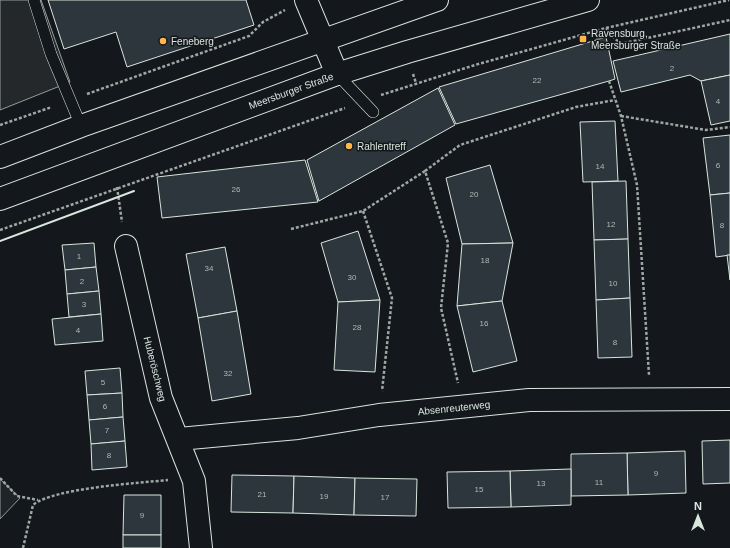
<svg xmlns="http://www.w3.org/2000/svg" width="730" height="548" font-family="Helvetica,sans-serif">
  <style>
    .green { fill: #202428; stroke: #939e99 }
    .parking { fill: #24282b; stroke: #939e99 }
    .building { fill: #2c363c; stroke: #d8e6dc }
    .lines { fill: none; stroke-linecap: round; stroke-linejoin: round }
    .lane-casing { stroke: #d8e6dc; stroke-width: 12 }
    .street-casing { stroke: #d8e6dc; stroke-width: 24 }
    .secondary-casing { stroke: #d8e6dc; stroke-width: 24 }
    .path { stroke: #9da8a2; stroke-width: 2.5; stroke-dasharray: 3 2; stroke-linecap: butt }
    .lane { stroke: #14181c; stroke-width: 11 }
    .street { stroke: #14181c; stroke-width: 22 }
    .secondary { stroke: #14181c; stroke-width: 22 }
    .wall { stroke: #d8e6dc; stroke-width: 2 }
    .poi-dot { fill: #ffb74d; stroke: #14181c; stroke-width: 1.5 }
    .labels { text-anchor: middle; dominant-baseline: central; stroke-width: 3; stroke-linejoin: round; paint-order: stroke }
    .number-label { font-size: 8px; fill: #adbab4 }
    .poi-label { font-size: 10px; fill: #d8e6dc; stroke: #14181c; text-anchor: start }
    .street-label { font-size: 10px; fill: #d8e6dc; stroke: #14181c }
  </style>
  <rect width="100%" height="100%" fill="#14181c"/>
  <path class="green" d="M 0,479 L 20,498 L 0,519 Z"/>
  <path class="parking" d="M 0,0 L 41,0 L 70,82 L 0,110 Z"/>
  <g class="building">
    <path d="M 48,0 L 246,0 L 254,25 L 127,67 L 116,32 L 64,49 Z"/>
    <path d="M 730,34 L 730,75 L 701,81 L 690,75 L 621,92 L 613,61 Z"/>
    <path d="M 606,37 L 615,79 L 609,81 L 456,124 L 439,87 Z"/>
    <path d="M 730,75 L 730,121 L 711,125 L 701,81 Z"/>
    <path d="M 438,88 L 455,125 L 319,201 L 307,160 Z"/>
    <path d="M 615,121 L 618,181 L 583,182 L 580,122 Z"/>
    <path d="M 730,135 L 730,193 L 710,195 L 703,138 Z"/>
    <path d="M 305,160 L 318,202 L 162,218 L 157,177 Z"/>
    <path d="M 490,165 L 513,243 L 462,244 L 446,178 Z"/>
    <path d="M 626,181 L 628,239 L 594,240 L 592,182 Z"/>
    <path d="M 730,193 L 730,255 L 716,257 L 710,195 Z"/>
    <path d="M 358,231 L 380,300 L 338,302 L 321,243 Z"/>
    <path d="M 628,239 L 630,298 L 596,300 L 594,240 Z"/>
    <path d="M 94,243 L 96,267 L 65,270 L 62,245 Z"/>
    <path d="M 513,243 L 502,301 L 457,306 L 462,244 Z"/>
    <path d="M 225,247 L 237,311 L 198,318 L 186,254 Z"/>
    <path d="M 727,255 L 730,255 L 730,280 Z"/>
    <path d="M 96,267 L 99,291 L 67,294 L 65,270 Z"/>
    <path d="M 99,291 L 101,314 L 69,317 L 67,294 Z"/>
    <path d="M 630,298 L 632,357 L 598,358 L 596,300 Z"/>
    <path d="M 380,300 L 375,372 L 334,370 L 338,302 Z"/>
    <path d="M 502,301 L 517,361 L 473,372 L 457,306 Z"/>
    <path d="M 237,311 L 251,394 L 212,401 L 198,318 Z"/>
    <path d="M 101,314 L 103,341 L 55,345 L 52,319 Z"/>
    <path d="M 120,368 L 122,393 L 87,395 L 85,371 Z"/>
    <path d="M 122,393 L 123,417 L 89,420 L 87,395 Z"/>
    <path d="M 123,417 L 125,441 L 91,444 L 89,420 Z"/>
    <path d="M 730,440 L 730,483 L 703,484 L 702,441 Z"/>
    <path d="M 125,441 L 127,467 L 92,470 L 91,444 Z"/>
    <path d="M 685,451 L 686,493 L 628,495 L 627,453 Z"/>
    <path d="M 627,453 L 628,495 L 571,496 L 571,454 Z"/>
    <path d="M 571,469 L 571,505 L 511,507 L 510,471 Z"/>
    <path d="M 510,471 L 511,507 L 448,508 L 447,472 Z"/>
    <path d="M 232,475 L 294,476 L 293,513 L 231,512 Z"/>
    <path d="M 294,476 L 355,478 L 354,515 L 293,513 Z"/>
    <path d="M 355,478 L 417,479 L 416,516 L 354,515 Z"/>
    <path d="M 124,495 L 161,495 L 161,535 L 123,535 Z"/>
    <rect x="123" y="535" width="38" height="13"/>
  </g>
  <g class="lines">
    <defs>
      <g id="lane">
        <path d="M 34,0 L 51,54 L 81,126"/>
        <path d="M 337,74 L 373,112"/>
      </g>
      <g id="street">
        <path d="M 306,0 L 337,74"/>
        <path d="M 126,246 L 161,398 L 194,481 L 201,548"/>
        <path d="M 179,439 L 298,428 L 379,415 L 529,400 L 730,399"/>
      </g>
      <g id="secondary">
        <path d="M 0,157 L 81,126 L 437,0"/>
        <path d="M 0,199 L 337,74 L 407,52 L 588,0"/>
      </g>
    </defs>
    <use href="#lane" class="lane-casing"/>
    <use href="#street" class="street-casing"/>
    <use href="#secondary" class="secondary-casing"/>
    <g class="path">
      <path d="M 606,28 L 729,0"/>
      <path d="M 596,31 L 598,39"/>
      <path d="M 413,74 L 416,83"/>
      <path d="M 609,81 L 621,116 L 637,185 L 649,375"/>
      <path d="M 87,94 L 249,36 L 263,22 L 285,10"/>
      <path d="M 381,95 L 475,65 L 606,28 L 620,44 L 730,20"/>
      <path d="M 621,116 L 706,130 L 730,127"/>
      <path d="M 0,125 L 52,107"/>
      <path d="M 425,171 L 460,145 L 576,107 L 615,100"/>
      <path d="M 117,187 L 122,222"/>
      <path d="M 363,211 L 392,298 L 382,391"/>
      <path d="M 291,229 L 363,211 L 425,171 L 448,243 L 441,308 L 458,383"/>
      <path d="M 0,230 L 345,108"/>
      <path d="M 0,478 L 17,496 L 38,500"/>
      <path d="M 23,548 L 33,505 C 53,488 139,483 168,480"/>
    </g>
    <use href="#lane" class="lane"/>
    <use href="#street" class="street"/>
    <use href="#secondary" class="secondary"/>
    <path class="wall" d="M 0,241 L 134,191"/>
  </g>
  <g class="poi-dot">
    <rect x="579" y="35" width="8" height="8" rx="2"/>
    <circle cx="163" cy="41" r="4"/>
    <circle cx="349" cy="146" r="4"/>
  </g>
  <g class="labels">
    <g class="number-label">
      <text x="672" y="68">2</text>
      <text x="537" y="80">22</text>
      <text x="718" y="101">4</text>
      <text x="718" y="165">6</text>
      <text x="600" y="166">14</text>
      <text x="236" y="189">26</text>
      <text x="474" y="194">20</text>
      <text x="611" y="224">12</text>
      <text x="722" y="225">8</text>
      <text x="79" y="256">1</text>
      <text x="485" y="260">18</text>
      <text x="209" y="268">34</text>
      <text x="352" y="277">30</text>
      <text x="82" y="281">2</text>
      <text x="613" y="283">10</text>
      <text x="84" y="304">3</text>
      <text x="484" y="323">16</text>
      <text x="357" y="327">28</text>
      <text x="78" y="330">4</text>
      <text x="615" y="342">8</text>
      <text x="228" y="373">32</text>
      <text x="103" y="382">5</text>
      <text x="105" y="406">6</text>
      <text x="107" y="430">7</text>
      <text x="109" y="455">8</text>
      <text x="656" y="473">9</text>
      <text x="599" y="482">11</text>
      <text x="541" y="483">13</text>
      <text x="479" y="489">15</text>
      <text x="262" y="494">21</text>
      <text x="324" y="496">19</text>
      <text x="385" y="497">17</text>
      <text x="142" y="515">9</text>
    </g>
    <g class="poi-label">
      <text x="591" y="33">Ravensburg,<tspan x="591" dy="12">Meersburger Straße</tspan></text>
      <text x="171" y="41">Feneberg</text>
      <text x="357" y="146">Rahlentreff</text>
    </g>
    <g class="street-label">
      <text transform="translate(291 91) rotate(-20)">Meersburger Straße</text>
      <text transform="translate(155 369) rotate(76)">Huberöschweg</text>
      <text transform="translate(454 408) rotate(-6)">Absenreuterweg</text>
    </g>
  </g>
  <g transform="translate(698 516)" stroke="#14181c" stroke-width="3" paint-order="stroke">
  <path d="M0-3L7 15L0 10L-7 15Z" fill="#d8e6dc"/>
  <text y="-6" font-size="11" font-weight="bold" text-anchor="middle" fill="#d8e6dc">N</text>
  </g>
</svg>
